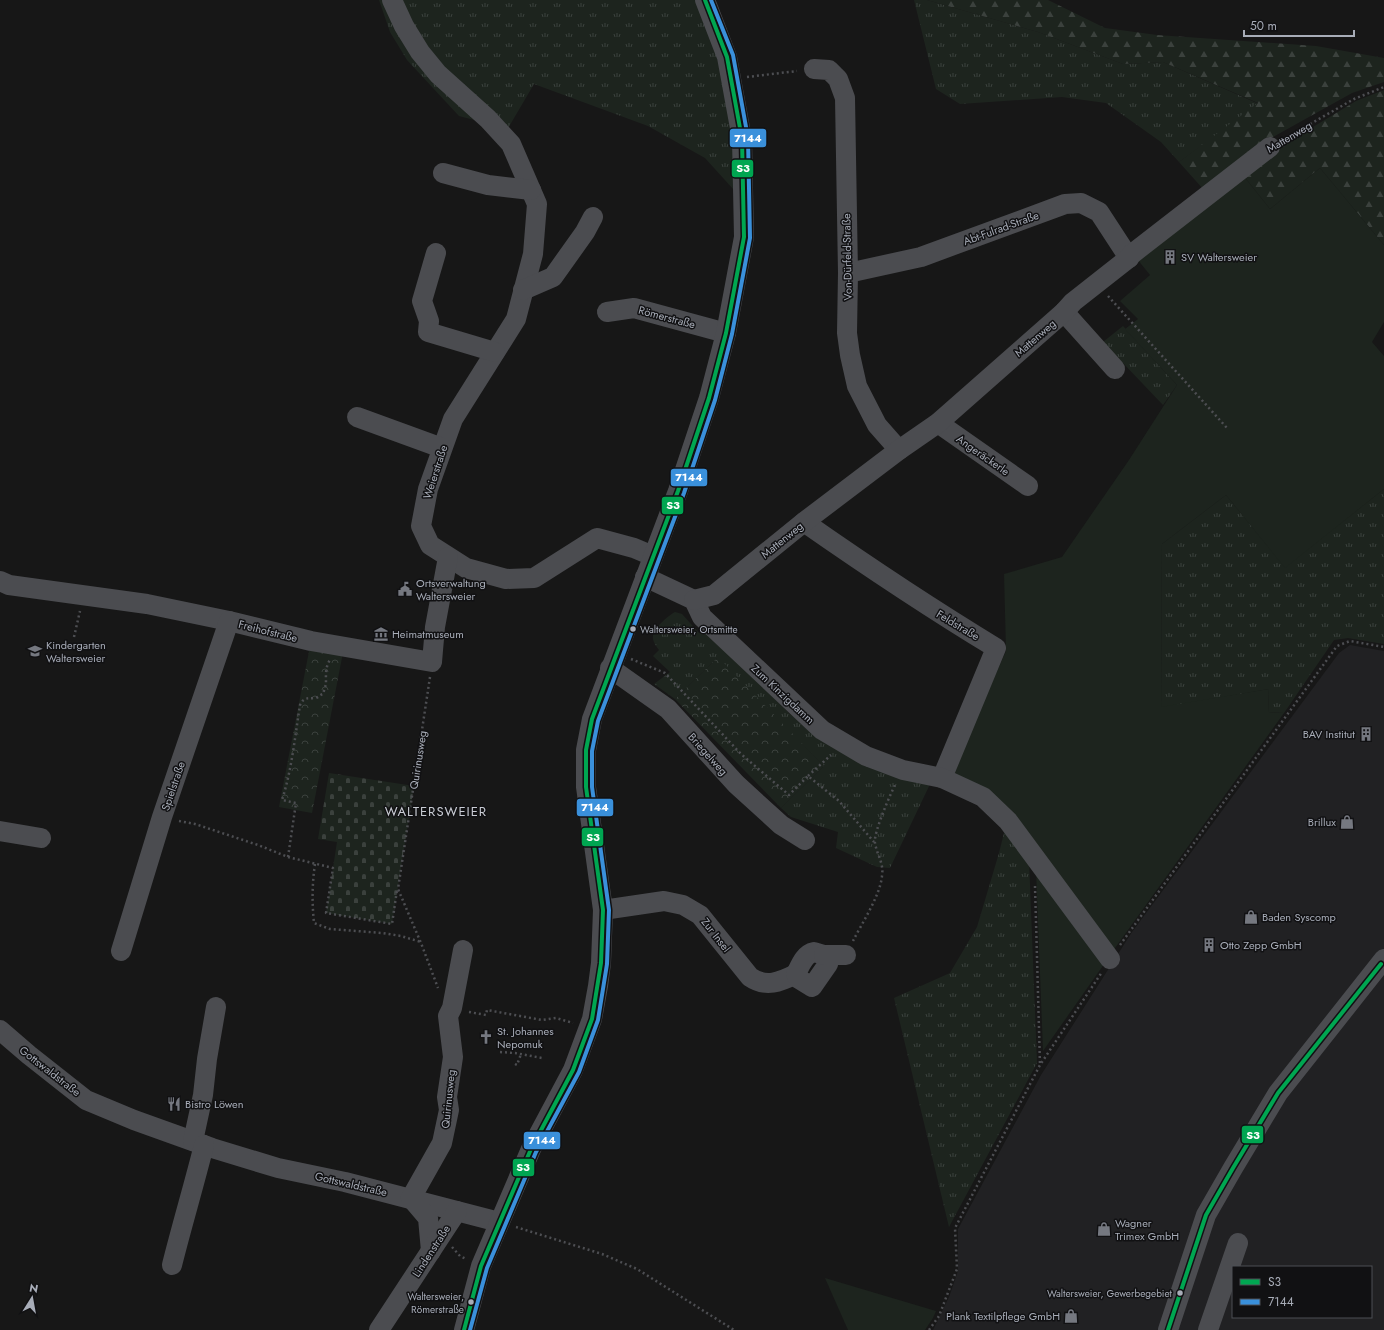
<svg xmlns="http://www.w3.org/2000/svg" width="1384" height="1330" font-family="Jost,sans-serif">
  <style>
    .built { fill: #212123; fill-rule: evenodd }
    .grass { fill: url(#grass-tufts) }
    .forest { fill: url(#forest-firs) }
    .cemetery { fill: url(#cemetery-stones) }
    .park { fill: url(#park-crowns) }
    .garden { fill: #1d241e }
    .lines { fill: none; stroke-linecap: round; stroke-linejoin: round }
    .path { stroke: #4d4e52; stroke-width: 2.5; stroke-dasharray: 2 3; stroke-linecap: butt }
    .minor { stroke: #4b4c50; stroke-width: 20 }
    .bus-1-casing { stroke: #111113; stroke-width: 7 }
    .bus-2-casing { stroke: #111113; stroke-width: 7 }
    .bus-1 { stroke: #00a651; stroke-width: 4 }
    .bus-2 { stroke: #3a90db; stroke-width: 4 }
    .bus-dot { fill: #a8adb8; stroke: #111113; stroke-width: 1.5 }
    .labels { text-anchor: middle; dominant-baseline: central; stroke-width: 3; stroke-linejoin: round; paint-order: stroke }
    .bus-label { font-size: 10px; fill: #a8adb8; stroke: #111113; text-anchor: end }
    .street-label { font-size: 11px; fill: #a8adb8; stroke: #111113 }
    .poi-label { font-size: 11px; fill: #a8adb8; stroke: #111113; text-anchor: start }
    .quarter-label { font-size: 13px; letter-spacing: 1px; fill: #c9ccd4; stroke: #111113 }
    .line-badge { stroke: #111113; stroke-width: 1.5 }
    .badge-label { font-size: 11px; text-anchor: middle; font-weight: bold; fill: #fff }
  </style>
  <defs>
    <pattern id="grass-tufts" width="24" height="20" patternUnits="userSpaceOnUse"><rect width="24" height="20" fill="#1d241e"/><path d="M3 7l-1-3M5 7V3M7 7l1-3M15 17l-1-3M17 17v-4M19 17l1-3" fill="none" stroke="#3b413d"/></pattern>
    <pattern id="forest-firs" width="22" height="20" patternUnits="userSpaceOnUse"><rect width="22" height="20" fill="#1d241e"/><path d="M5 1l3.5 6h-7zM16 11l3.5 6h-7z" fill="#3b413d"/></pattern>
    <pattern id="cemetery-stones" width="16" height="16" patternUnits="userSpaceOnUse"><rect width="16" height="16" fill="#1d241e"/><path d="M2 7V4a2 2 0 0 1 4 0v3zM10 15v-3a2 2 0 0 1 4 0v3z" fill="#3b413d"/></pattern>
    <pattern id="park-crowns" width="20" height="18" patternUnits="userSpaceOnUse"><rect width="20" height="18" fill="#1d241e"/><path d="M2 6a3 3 0 1 1 6 0M12 15a3 3 0 1 1 6 0" fill="none" stroke="#3b413d"/></pattern>
  </defs>
  <rect width="100%" height="100%" fill="#171717"/>
  <path class="built" d="M 1350,645 L 1384,651 L 1384,1330 L 933,1330 L 949,1297 L 958,1271 L 958,1229 L 1041,1075 L 1132,932 L 1339,653 ZM 1233,1267 L 1371,1267 L 1371,1317 L 1233,1317 Z"/>
  <g class="grass">
    <path d="M 379,0 L 388,0 L 486,123 L 459,116 L 407,60 L 390,32 Z"/>
    <path d="M 398,0 L 701,0 L 727,93 L 736,175 L 734,190 L 705,158 L 648,126 L 534,84 L 507,130 L 449,80 Z"/>
    <path d="M 914,0 L 927,0 L 1038,32 L 1123,64 L 1163,62 L 1259,104 L 1179,162 L 1161,142 L 1106,103 L 1062,97 L 960,104 L 936,89 Z"/>
    <path d="M 1123,326 L 1177,385 L 1163,405 L 1103,342 Z"/>
    <path d="M 1384,489 L 1384,644 L 1348,638 L 1334,640 L 1284,713 L 1268,712 L 1269,689 L 1161,708 L 1162,544 L 1226,495 L 1285,567 Z"/>
    <path d="M 675,612 L 682,614 L 699,633 L 704,629 L 790,714 L 831,744 L 931,782 L 890,868 L 877,867 L 836,848 L 838,832 L 791,817 L 781,808 L 824,766 L 717,658 L 675,699 L 654,684 L 670,672 L 653,656 L 659,650 C 657,647 653,642 653,638 C 652,629 668,616 675,612 Z"/>
    <path d="M 1006,825 L 1029,860 L 1037,1063 L 949,1227 L 894,998 L 950,973 L 977,927 L 999,853 Z"/>
  </g>
  <g class="forest">
    <path d="M 927,0 L 1048,0 L 1105,28 L 1157,35 L 1316,46 L 1384,58 L 1384,82 L 1352,93 L 1273,137 L 1204,190 L 1179,162 L 1258,103 L 1163,62 L 1123,64 L 1038,32 Z"/>
    <path d="M 1384,90 L 1384,245 L 1320,168 L 1270,209 L 1242,174 L 1275,150 L 1356,101 Z"/>
  </g>
  <path class="cemetery" d="M 329,773 L 414,786 L 392,924 L 326,913 L 337,842 L 318,839 Z"/>
  <g class="park">
    <path d="M 311,641 L 344,647 L 312,813 L 279,807 Z"/>
    <path d="M 718,657 L 824,766 L 781,808 L 675,699 Z"/>
  </g>
  <g class="garden">
    <path d="M 1320,168 L 1384,245 L 1384,322 L 1372,342 L 1384,356 L 1384,489 L 1285,568 L 1226,495 L 1162,544 L 1161,707 L 1269,689 L 1268,712 L 1284,713 L 1110,955 L 1037,857 L 950,775 L 1006,651 L 1004,574 L 1062,557 L 1129,460 L 1177,385 L 1125,329 L 1138,319 L 1120,301 L 1150,275 L 1137,259 L 1242,174 L 1270,209 Z"/>
    <path d="M 1036,870 L 1107,960 L 1043,1051 Z"/>
    <path d="M 825,1278 L 936,1311 L 933,1318 L 925,1330 L 848,1330 Z"/>
  </g>
  <g class="lines">
    <g class="path">
      <path d="M 747,77 L 797,71"/>
      <path d="M 1284,139 L 1354,99 L 1384,87"/>
      <path d="M 1108,296 L 1227,428"/>
      <path d="M 74,637 L 80,611"/>
      <path d="M 631,659 L 665,673 L 741,754 L 789,795 L 808,776 L 839,801 L 874,842"/>
      <path d="M 430,677 L 398,889 L 421,943 L 438,988"/>
      <path d="M 808,776 L 831,755"/>
      <path d="M 179,821 L 195,824 L 258,845 L 288,857 L 333,868 L 326,913 L 392,924 L 397,890"/>
      <path d="M 288,857 L 296,803 L 282,800 C 292,769 295,736 300,705 C 304,696 309,699 316,698 C 318,697 320,695 323,694 C 324,691 325,687 326,684 C 326,676 325,667 330,660"/>
      <path d="M 315,864 C 312,884 312,903 314,923 L 330,929 L 382,933 L 401,936 L 421,942"/>
      <path d="M 1035,886 L 1040,1065"/>
      <path d="M 853,941 C 862,923 880,896 882,876 C 884,863 877,855 875,843 C 873,834 890,795 895,785"/>
      <path d="M 1120,945 L 1337,646 L 1350,641 L 1384,647"/>
      <path d="M 469,1012 L 486,1015 L 487,1010 L 542,1020 L 556,1018 L 573,1023"/>
      <path d="M 500,1052 L 515,1053 L 542,1058"/>
      <path d="M 515,1064 L 517,1065 L 521,1054"/>
      <path d="M 516,1227 L 602,1254 L 637,1269 L 734,1330"/>
      <path d="M 452,1247 L 460,1256 L 466,1259"/>
      <path d="M 929,1330 L 939,1316 L 957,1269 L 955,1228 L 1040,1065 L 1102,972"/>
    </g>
    <g class="minor">
      <path d="M 392,0 L 404,26 L 420,52 L 438,74 L 488,119 L 511,144 L 537,204 L 533,254 L 516,319 L 453,419 L 428,489 L 421,526 L 430,545 L 466,568 L 506,579 L 534,578 L 597,538 L 634,548 L 653,556"/>
      <path d="M 814,69 L 829,70 L 838,79 L 845,98 L 848,273 L 847,333 L 850,355 L 857,386 L 877,425 L 899,450"/>
      <path d="M 443,173 L 488,185 L 531,190"/>
      <path d="M 436,253 L 422,301 L 429,321 L 428,332 L 495,352"/>
      <path d="M 848,273 L 921,257 L 1065,204 L 1081,203 L 1099,212 L 1129,258"/>
      <path d="M 523,290 L 553,277 L 585,232 L 593,217"/>
      <path d="M 607,312 L 634,308 L 726,333"/>
      <path d="M 1064,312 L 1115,369"/>
      <path d="M 357,417 L 442,448"/>
      <path d="M 938,423 L 1028,486"/>
      <path d="M 804,522 C 867,566 930,608 996,648 L 942,778"/>
      <path d="M 645,577 L 694,600 L 702,617 L 822,730 L 866,756 L 903,770 L 942,778 L 983,797 L 1008,821 L 1110,959"/>
      <path d="M 0,581 L 9,585 L 147,604 L 229,621 L 311,641 L 432,662 L 435,627 L 448,557"/>
      <path d="M 694,600 L 714,595 L 804,522 L 899,450 L 938,423 L 1064,312 L 1073,302 L 1129,258 L 1132,254 L 1270,147"/>
      <path d="M 610,668 L 668,709 L 736,784 L 781,825 L 805,840"/>
      <path d="M 0,831 L 41,838"/>
      <path d="M 603,910 L 664,901 L 683,905 L 700,915 L 750,977 C 766,988 780,982 796,974"/>
      <path d="M 121,951 L 162,817 L 229,621"/>
      <path d="M 814,952 L 824,955 L 828,964 L 812,987 L 799,979 L 796,974 C 800,966 804,954 814,952 Z"/>
      <path d="M 824,955 L 846,955"/>
      <path d="M 0,1030 L 29,1055 L 86,1100 L 134,1120 L 212,1148 L 278,1168 L 345,1182 L 499,1222"/>
      <path d="M 193,1141 L 203,1095 L 207,1059 L 216,1007"/>
      <path d="M 431,1251 L 428,1218 L 411,1198 L 442,1143 L 449,1110 L 447,1097 L 453,1057 L 448,1016 L 452,1008 L 463,950"/>
      <path d="M 172,1265 C 182,1225 194,1185 204,1145"/>
      <path d="M 379,1330 L 457,1211"/>
      <path d="M 464,1330 L 481,1266 L 531,1149 L 573,1070 L 592,1019 L 598,986 L 601,963 L 603,910 L 586,787 L 586,750 L 592,719 L 678,491 L 709,398 L 726,333 L 744,237 L 742,139 L 727,57 L 705,0"/>
      <path d="M 1168,1330 L 1206,1215 L 1233,1168 L 1278,1093 L 1384,959"/>
      <path d="M 1208,1330 L 1238,1243"/>
    </g>
    <defs>
      <g id="bus-1">
        <path d="M 464,1330 L 481,1266 L 531,1149 L 573,1070 L 592,1019 L 601,963 L 603,910 L 586,787 L 586,750 L 592,719 L 678,491 L 709,398 L 726,333 L 744,237 L 742,139 L 727,57 L 705,0"/>
        <path d="M 1168,1330 L 1206,1215 L 1233,1168 L 1278,1093 L 1381,964"/>
      </g>
      <path id="bus-2" d="M 470,1330 L 487,1268 L 536,1152 L 579,1072 L 598,1020 L 607,964 L 609,910 L 592,787 L 592,751 L 598,721 L 684,493 L 715,400 L 732,334 L 750,238 L 748,138 L 733,55 L 711,0"/>
    </defs>
    <use href="#bus-1" class="bus-1-casing"/>
    <use href="#bus-2" class="bus-2-casing"/>
    <use href="#bus-1" class="bus-1"/>
    <use href="#bus-2" class="bus-2"/>
  </g>
  <defs>
    <symbol id="building-bare" viewBox="-9 -9 18 18"><path d="M-4-6H4V6H1V3H-1V6H-4ZM-2.5-4.3h1.7v1.8h-1.7ZM.8-4.3h1.7v1.8H.8ZM-2.5-1h1.7V.8h-1.7ZM.8-1h1.7V.8H.8Z" fill="#757880" stroke="#111113" stroke-width="2.5" paint-order="stroke"/></symbol>
    <symbol id="civic-bare" viewBox="-9 -9 18 18"><path d="M-.6-6.5H3V-4.5H.6V-3L4-1V1h2V6H-6V1h2V-1L-.6-3ZM-1.2 2.5V6h2.4V2.5Z" fill="#757880" stroke="#111113" stroke-width="2.5" paint-order="stroke"/></symbol>
    <symbol id="museum-bare" viewBox="-9 -9 18 18"><path d="M0-6L6-3V-2H-6V-3ZM-5-1h2V3h-2ZM-1-1h2V3h-2ZM3-1h2V3H3ZM-6 4H6V6H-6Z" fill="#757880" stroke="#111113" stroke-width="2.5" paint-order="stroke"/></symbol>
    <symbol id="school-bare" viewBox="-9 -9 18 18"><path d="M0-5L7-2L0 1L-7-2ZM-4 1L0 2.5L4 1V4Q0 6-4 4Z" fill="#757880" stroke="#111113" stroke-width="2.5" paint-order="stroke"/></symbol>
    <symbol id="shop-bare" viewBox="-9 -9 18 18"><path d="M-5-2.5h2.3a2.7 3.5 0 0 1 5.4 0H5L5.5 6h-11ZM-1.5-2.5h3a1.5 2.3 0 0 0-3 0Z" fill="#757880" stroke="#111113" stroke-width="2.5" paint-order="stroke"/></symbol>
    <symbol id="church-bare" viewBox="-9 -9 18 18"><path d="M-1.2-6h2.4v3.5h3.3v2.4h-3.3V6h-2.4V-.1h-3.3v-2.4h3.3Z" fill="#757880" stroke="#111113" stroke-width="2.5" paint-order="stroke"/></symbol>
    <symbol id="restaurant-bare" viewBox="-9 -9 18 18"><path d="M-5-6h1v4h1v-4h1v4h1v-4h1v5L-1.5 .5V6h-2V.5L-5-1ZM5-6V6H3V1.5H1.5Q1.5-4 5-6Z" fill="#757880" stroke="#111113" stroke-width="2.5" paint-order="stroke"/></symbol>
  </defs>
  <g fill-rule="evenodd">
    <use href="#building-bare" x="1160" y="247" width="20" height="20"/>
    <use href="#civic-bare" x="395" y="579" width="20" height="20"/>
    <use href="#museum-bare" x="371" y="624" width="20" height="20"/>
    <use href="#school-bare" x="25" y="641" width="20" height="20"/>
    <use href="#building-bare" x="1356" y="724" width="20" height="20"/>
    <use href="#shop-bare" x="1337" y="812" width="20" height="20"/>
    <use href="#shop-bare" x="1241" y="907" width="20" height="20"/>
    <use href="#building-bare" x="1199" y="935" width="20" height="20"/>
    <use href="#church-bare" x="476" y="1027" width="20" height="20"/>
    <use href="#restaurant-bare" x="164" y="1094" width="20" height="20"/>
    <use href="#shop-bare" x="1094" y="1219" width="20" height="20"/>
    <use href="#shop-bare" x="1061" y="1306" width="20" height="20"/>
  </g>
  <g class="bus-dot">
    <circle cx="633" cy="629" r="3.5"/>
    <circle cx="1180" cy="1293" r="3.5"/>
    <circle cx="471" cy="1302" r="3.5"/>
  </g>
  <g class="labels">
    <g class="bus-label">
      <text x="640" y="629" text-anchor="start">Waltersweier, Ortsmitte</text>
      <text x="1172" y="1293">Waltersweier, Gewerbegebiet</text>
      <text x="464" y="1296">Waltersweier,<tspan x="464" dy="13">Römerstraße</tspan></text>
    </g>
    <g class="street-label">
      <text transform="translate(1289 137) rotate(-31)">Mattenweg</text>
      <text transform="translate(1001 228) rotate(-20)">Abt-Fulrad-Straße</text>
      <text transform="translate(847 257) rotate(-91)">Von-Dürfeld-Straße</text>
      <text transform="translate(667 317) rotate(15)">Römerstraße</text>
      <text transform="translate(1035 338) rotate(-41)">Mattenweg</text>
      <text transform="translate(983 455) rotate(35)">Angeräckerle</text>
      <text transform="translate(435 472) rotate(-72)">Weierstraße</text>
      <text transform="translate(782 540) rotate(-39)">Mattenweg</text>
      <text transform="translate(958 625) rotate(31)">Feldstraße</text>
      <text transform="translate(268 631) rotate(14)">Freihofstraße</text>
      <text transform="translate(783 694) rotate(43)">Zum Kinzigdamm</text>
      <text transform="translate(708 754) rotate(48)">Briegelweg</text>
      <text transform="translate(418 760) rotate(-81)">Quirinusweg</text>
      <text transform="translate(173 786) rotate(-71)">Spielstraße</text>
      <text transform="translate(716 935) rotate(52)">Zur Insel</text>
      <text transform="translate(50 1071) rotate(38)">Gottswaldstraße</text>
      <text transform="translate(448 1099) rotate(-84)">Quirinusweg</text>
      <text transform="translate(351 1184) rotate(13)">Gottswaldstraße</text>
      <text transform="translate(431 1251) rotate(-57)">Lindenstraße</text>
    </g>
    <g class="poi-label">
      <text x="1181" y="257">SV Waltersweier</text>
      <text x="416" y="583">Ortsverwaltung<tspan x="416" dy="13">Waltersweier</tspan></text>
      <text x="392" y="634">Heimatmuseum</text>
      <text x="46" y="645">Kindergarten<tspan x="46" dy="13">Waltersweier</tspan></text>
      <text x="1355" y="734" text-anchor="end">BAV Institut</text>
      <text x="1336" y="822" text-anchor="end">Brillux</text>
      <text x="1262" y="917">Baden Syscomp</text>
      <text x="1220" y="945">Otto Zepp GmbH</text>
      <text x="497" y="1031">St. Johannes<tspan x="497" dy="13">Nepomuk</tspan></text>
      <text x="185" y="1104">Bistro Löwen</text>
      <text x="1115" y="1223">Wagner<tspan x="1115" dy="13">Trimex GmbH</tspan></text>
      <text x="1060" y="1316" text-anchor="end">Plank Textilpflege GmbH</text>
    </g>
    <g class="quarter-label">
      <text x="436" y="811">WALTERSWEIER</text>
    </g>
  </g>
  <g class="line-badge">
    <rect x="729" y="128" width="38" height="20" rx="4" fill="#3a90db"/>
    <rect x="731" y="159" width="23" height="19" rx="4" fill="#00a651"/>
    <rect x="670" y="468" width="38" height="19" rx="4" fill="#3a90db"/>
    <rect x="661" y="496" width="23" height="19" rx="4" fill="#00a651"/>
    <rect x="576" y="798" width="38" height="19" rx="4" fill="#3a90db"/>
    <rect x="581" y="827" width="23" height="20" rx="4" fill="#00a651"/>
    <rect x="1241" y="1125" width="23" height="19" rx="4" fill="#00a651"/>
    <rect x="523" y="1131" width="38" height="19" rx="4" fill="#3a90db"/>
    <rect x="512" y="1158" width="23" height="19" rx="4" fill="#00a651"/>
  </g>
  <g class="badge-label">
    <text x="748" y="142">7144</text>
    <text x="743" y="172">S3</text>
    <text x="689" y="481">7144</text>
    <text x="673" y="509">S3</text>
    <text x="595" y="811">7144</text>
    <text x="593" y="841">S3</text>
    <text x="1253" y="1139">S3</text>
    <text x="542" y="1144">7144</text>
    <text x="523" y="1171">S3</text>
  </g>
  <rect x="1232" y="1266" width="140" height="52" fill="#111113" stroke="#4d4f55"/>
  <rect x="1240" y="1279" width="20" height="6" fill="#00a651" stroke="#4d4f55"/>
  <text x="1268" y="1286" font-size="12" fill="#a8adb8">S3</text>
  <rect x="1240" y="1299" width="20" height="6" fill="#3a90db" stroke="#4d4f55"/>
  <text x="1268" y="1306" font-size="12" fill="#a8adb8">7144</text>
  <g transform="translate(32 1298) rotate(11)" stroke="#111113" stroke-width="3" paint-order="stroke">
  <path d="M0-3L7 15L0 10L-7 15Z" fill="#a8adb8"/>
  <text y="-6" font-size="11" font-weight="bold" text-anchor="middle" fill="#a8adb8">N</text>
  </g>
  <path d="M1244 30v6h110v-6" fill="none" stroke="#a8adb8" stroke-width="2"/>
  <text x="1250" y="30" font-size="12" fill="#a8adb8" stroke="#111113" stroke-width="3" paint-order="stroke">50 m</text>
</svg>
